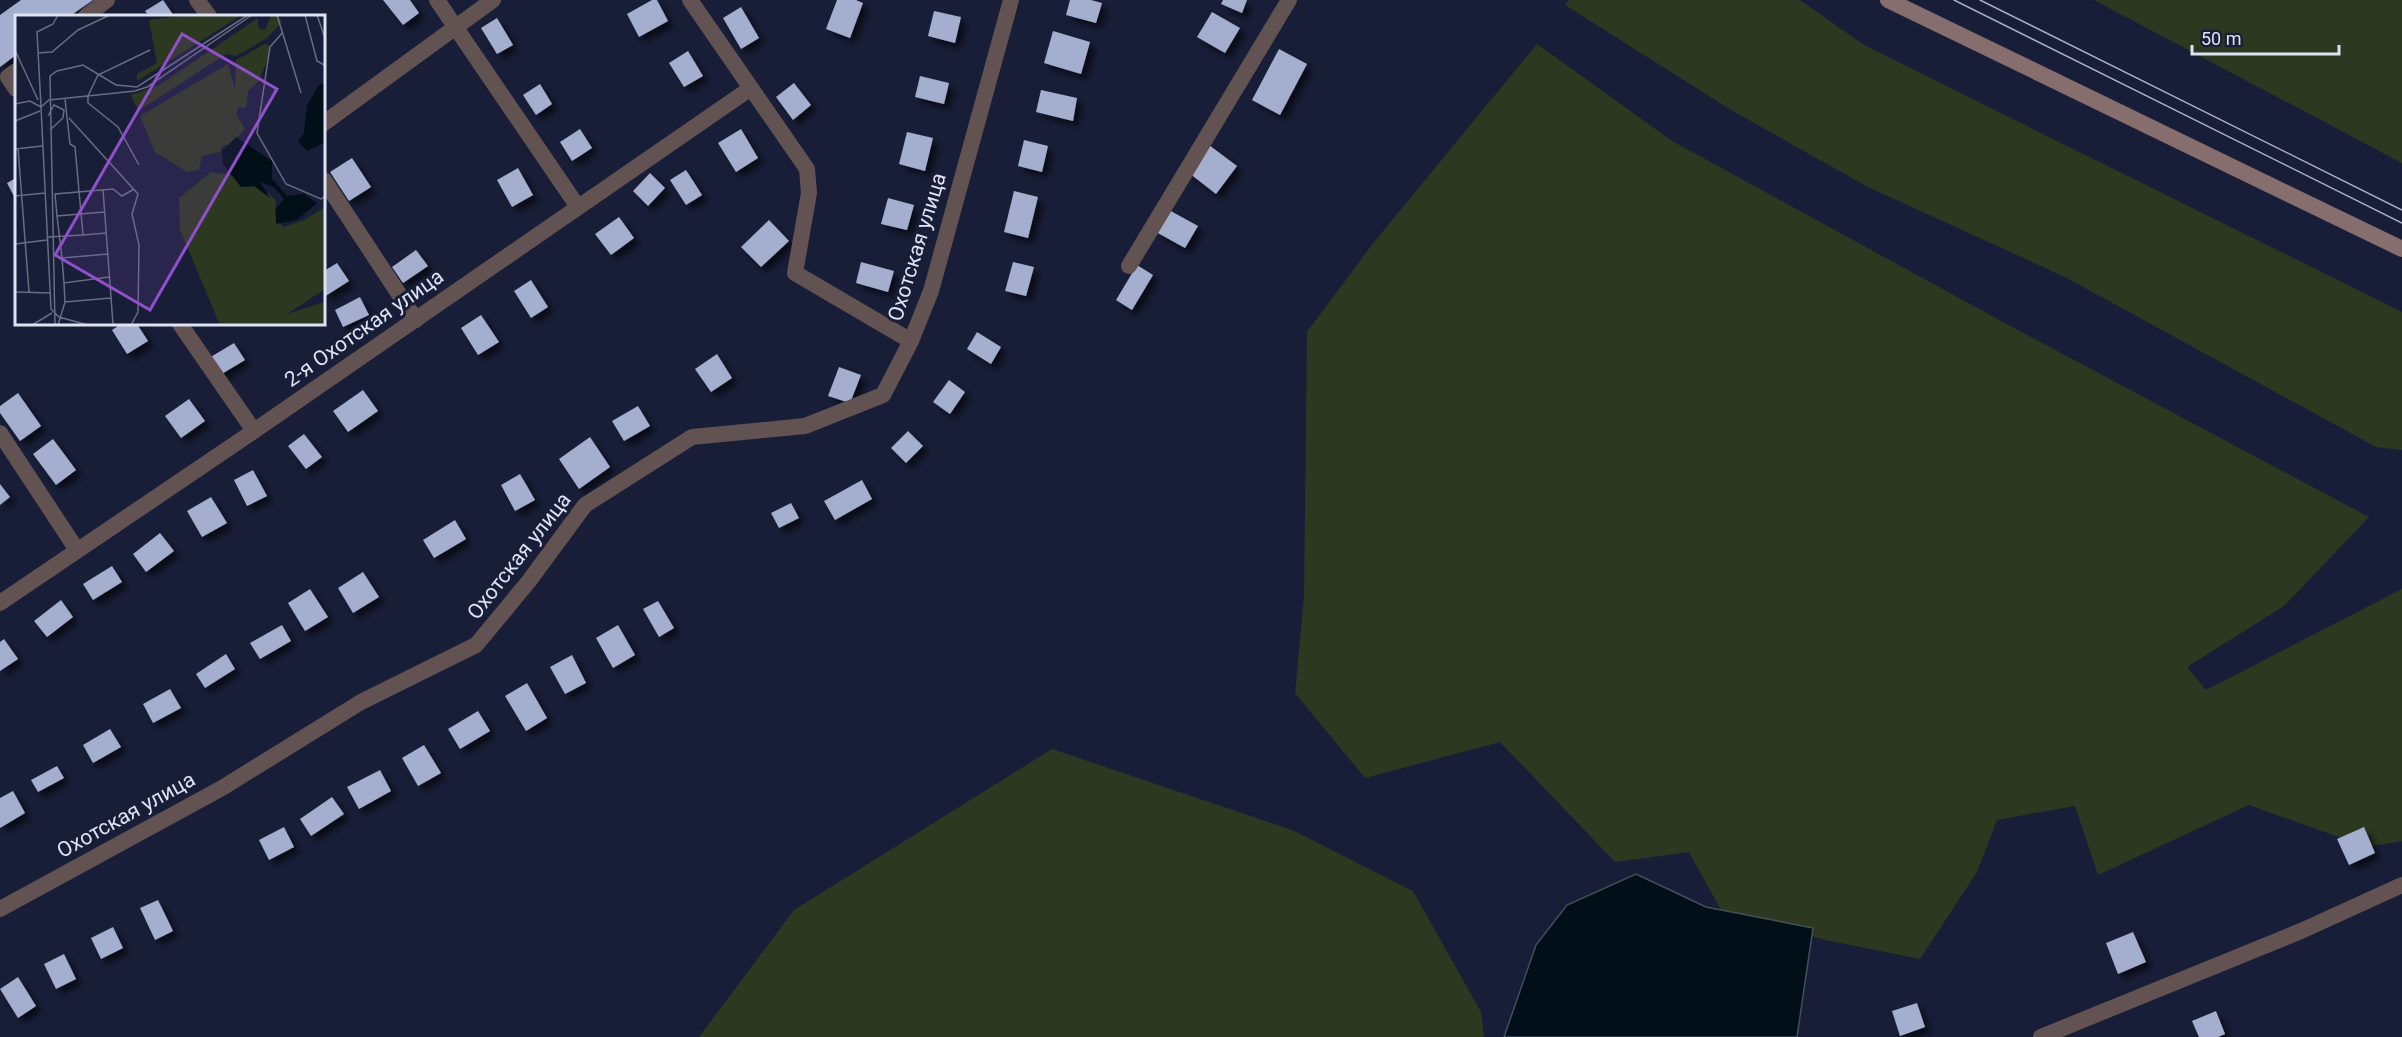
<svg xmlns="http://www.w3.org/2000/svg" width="2402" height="1037" font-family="Roboto,sans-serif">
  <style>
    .green { fill: #2d3820 }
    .water { fill: #000f18; stroke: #434f5a; stroke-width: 1.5 }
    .building { fill: #a4aece; filter: url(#shadow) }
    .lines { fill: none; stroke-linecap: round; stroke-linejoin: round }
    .minor { stroke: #625252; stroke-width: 16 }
    .secondary { stroke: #876e6e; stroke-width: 16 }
    .tram { stroke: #acb1c4; stroke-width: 1.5 }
    .labels { text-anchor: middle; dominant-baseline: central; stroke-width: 6; stroke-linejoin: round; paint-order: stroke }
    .street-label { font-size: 21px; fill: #dee3f4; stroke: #181e37 }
    .inset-road { fill: none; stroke: #676d83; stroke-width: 1.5 }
    .view { fill: #8f51ca; fill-opacity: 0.15; stroke: #8f51ca; stroke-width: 3 }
    .inset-edge { fill: none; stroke: #dee3f4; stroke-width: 3 }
  </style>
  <defs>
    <filter id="shadow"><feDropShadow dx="5.5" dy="5.5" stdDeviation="3" flood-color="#0009"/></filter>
  </defs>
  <rect width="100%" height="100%" fill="#181e37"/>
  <g class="green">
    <path d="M 1569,0 L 1800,0 L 1864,45 L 2402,312 L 2402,450 L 2376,447 L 2065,277 L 1868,187 L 1731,110 L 1565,5 Z"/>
    <path d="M 2094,0 L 2402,0 L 2402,163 Z"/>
    <path d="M 1537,44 L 1672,141 L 2014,328 L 2369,517 L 2284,606 L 2187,667 L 2206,690 L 2402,589 L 2402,841 L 2367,847 L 2249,805 L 2098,875 L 2075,806 L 1997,820 L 1977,872 L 1920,959 L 1825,940 L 1721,910 L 1689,852 L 1615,862 L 1500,742 L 1365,778 L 1295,693 L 1304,597 L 1307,332 L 1374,242 Z"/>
    <path d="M 1052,749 L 1292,830 L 1413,891 L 1481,1012 L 1484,1037 L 699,1037 L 794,910 Z"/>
  </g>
  <path class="water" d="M 1636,874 L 1706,907 L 1813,928 L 1797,1037 L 1504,1037 L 1536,945 L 1567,905 Z"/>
  <g class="building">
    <path d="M 21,0 L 93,0 L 70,16 L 16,16 L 16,55 L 0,67 L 0,15 Z"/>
    <path d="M 163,0 L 174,16 L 149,16 L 145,11 Z"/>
    <path d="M 383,0 L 410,0 L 419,13 L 403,25 Z"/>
    <path d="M 652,0 L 657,0 L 668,21 L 639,37 L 627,14 Z"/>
    <path d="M 837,0 L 856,0 L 863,3 L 850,38 L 826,29 Z"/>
    <path d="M 1070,0 L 1091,0 L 1102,3 L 1096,23 L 1066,15 Z"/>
    <path d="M 1223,0 L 1247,0 L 1242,13 L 1221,4 Z"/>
    <path d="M 741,7 L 759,38 L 741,49 L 723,18 Z"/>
    <path d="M 934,11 L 961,17 L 955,43 L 928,36 Z"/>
    <path d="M 1212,12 L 1240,28 L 1225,53 L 1197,37 Z"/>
    <path d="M 497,18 L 513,45 L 497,54 L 481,28 Z"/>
    <path d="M 1053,31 L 1090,42 L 1081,74 L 1044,63 Z"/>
    <path d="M 1279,49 L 1307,64 L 1280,115 L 1252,100 Z"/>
    <path d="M 688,51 L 703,76 L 684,87 L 669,63 Z"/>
    <path d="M 920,76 L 949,83 L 944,104 L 915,97 Z"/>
    <path d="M 794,83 L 811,105 L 793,120 L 776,97 Z"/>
    <path d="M 540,84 L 552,104 L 536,115 L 523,95 Z"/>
    <path d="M 1041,90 L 1077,98 L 1073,121 L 1036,112 Z"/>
    <path d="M 580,129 L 592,148 L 572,161 L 560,142 Z"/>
    <path d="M 741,129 L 758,158 L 736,172 L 718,143 Z"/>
    <path d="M 907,132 L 933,138 L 925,171 L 899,164 Z"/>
    <path d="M 1024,140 L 1048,146 L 1042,172 L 1018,166 Z"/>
    <path d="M 1209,145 L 1237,166 L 1216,194 L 1189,173 Z"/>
    <path d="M 352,158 L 371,187 L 349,201 L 330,172 Z"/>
    <path d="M 518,168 L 533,195 L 512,207 L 497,180 Z"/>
    <path d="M 686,170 L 702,195 L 686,205 L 670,180 Z"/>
    <path d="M 650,173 L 665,188 L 648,206 L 633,191 Z"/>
    <path d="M 16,178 L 16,200 L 7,183 Z"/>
    <path d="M 1014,191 L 1038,197 L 1028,238 L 1004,232 Z"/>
    <path d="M 888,198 L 914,205 L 907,230 L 881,224 Z"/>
    <path d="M 1169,210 L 1198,226 L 1185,248 L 1156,232 Z"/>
    <path d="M 619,217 L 634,238 L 611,255 L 595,234 Z"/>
    <path d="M 769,220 L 789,241 L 761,267 L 741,247 Z"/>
    <path d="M 416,250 L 428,266 L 403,283 L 392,267 Z"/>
    <path d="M 861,262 L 894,271 L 888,292 L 856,283 Z"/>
    <path d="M 1013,262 L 1034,267 L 1026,296 L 1005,291 Z"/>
    <path d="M 337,263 L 349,281 L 324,297 L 324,271 Z"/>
    <path d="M 1137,265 L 1153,275 L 1132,310 L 1116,300 Z"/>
    <path d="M 531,280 L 548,307 L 531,318 L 514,291 Z"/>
    <path d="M 360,297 L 369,315 L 343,327 L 335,310 Z"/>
    <path d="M 481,315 L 499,342 L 478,355 L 461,328 Z"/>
    <path d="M 121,324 L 137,324 L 148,341 L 127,354 L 112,330 Z"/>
    <path d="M 977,332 L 1001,347 L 991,364 L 967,349 Z"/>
    <path d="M 234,343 L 245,360 L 220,375 L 209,358 Z"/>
    <path d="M 717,354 L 732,378 L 711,392 L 695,369 Z"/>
    <path d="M 839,367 L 861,375 L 850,403 L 828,396 Z"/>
    <path d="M 949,380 L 965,392 L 950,414 L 933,402 Z"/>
    <path d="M 363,390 L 378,411 L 348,432 L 333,411 Z"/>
    <path d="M 18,393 L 41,426 L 20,441 L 0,413 L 0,406 Z"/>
    <path d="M 189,399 L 205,421 L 181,438 L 165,416 Z"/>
    <path d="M 638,406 L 650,426 L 624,441 L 612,421 Z"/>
    <path d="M 908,431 L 923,446 L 906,463 L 891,448 Z"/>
    <path d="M 304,434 L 322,457 L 306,469 L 288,446 Z"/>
    <path d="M 590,437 L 610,467 L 579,489 L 559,459 Z"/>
    <path d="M 53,439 L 76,470 L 56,485 L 33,454 Z"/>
    <path d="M 253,470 L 267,496 L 247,506 L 234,480 Z"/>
    <path d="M 520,474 L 535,500 L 515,511 L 501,485 Z"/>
    <path d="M 862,480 L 872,499 L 835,520 L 824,501 Z"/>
    <path d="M 0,484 L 10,497 L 0,505 Z"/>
    <path d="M 211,497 L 227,523 L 202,537 L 187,511 Z"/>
    <path d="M 791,503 L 799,518 L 779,528 L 771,513 Z"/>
    <path d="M 455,520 L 466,539 L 434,558 L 423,540 Z"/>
    <path d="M 160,533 L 174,551 L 146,572 L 133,554 Z"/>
    <path d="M 112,566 L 122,582 L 93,600 L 83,584 Z"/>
    <path d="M 363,572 L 379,597 L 353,613 L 338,588 Z"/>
    <path d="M 310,589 L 328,617 L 305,631 L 288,603 Z"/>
    <path d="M 61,600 L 73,617 L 47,637 L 34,621 Z"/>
    <path d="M 658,601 L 674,628 L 659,637 L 643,609 Z"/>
    <path d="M 282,625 L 291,641 L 260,659 L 250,643 Z"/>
    <path d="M 618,625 L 635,655 L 613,668 L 596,638 Z"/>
    <path d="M 4,639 L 18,659 L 0,671 L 0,642 Z"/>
    <path d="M 226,654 L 235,669 L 205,688 L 196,674 Z"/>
    <path d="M 572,655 L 586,683 L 565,694 L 550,667 Z"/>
    <path d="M 527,683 L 547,718 L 526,731 L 505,696 Z"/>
    <path d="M 170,689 L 181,708 L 153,723 L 143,704 Z"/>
    <path d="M 478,711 L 490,731 L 460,749 L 448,729 Z"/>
    <path d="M 110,729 L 121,747 L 93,763 L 83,745 Z"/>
    <path d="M 424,745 L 441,773 L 418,786 L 402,758 Z"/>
    <path d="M 57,766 L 64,778 L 38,792 L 31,780 Z"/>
    <path d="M 380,770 L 391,791 L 359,809 L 347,787 Z"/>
    <path d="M 13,791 L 25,813 L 0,828 L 0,798 Z"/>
    <path d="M 332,797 L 344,814 L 311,836 L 300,819 Z"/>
    <path d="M 284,827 L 294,847 L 269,860 L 259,840 Z"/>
    <path d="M 2364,827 L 2375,853 L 2349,865 L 2337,839 Z"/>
    <path d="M 158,900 L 173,931 L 155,940 L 140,908 Z"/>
    <path d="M 113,927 L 123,948 L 101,959 L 91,938 Z"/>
    <path d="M 2133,932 L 2146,962 L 2118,974 L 2106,943 Z"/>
    <path d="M 64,954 L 76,979 L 56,989 L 44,964 Z"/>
    <path d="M 18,977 L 36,1006 L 18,1018 L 0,989 Z"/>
    <path d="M 1917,1003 L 1925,1027 L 1900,1036 L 1892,1011 Z"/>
    <path d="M 2216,1011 L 2225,1034 L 2218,1037 L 2199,1037 L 2192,1021 Z"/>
  </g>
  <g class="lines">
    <g class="minor">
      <path d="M 197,0 L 209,16"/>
      <path d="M 437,0 L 578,207"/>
      <path d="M 690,0 L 807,169 L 809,193 L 795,273 L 911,341"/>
      <path d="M 86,16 L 107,0"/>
      <path d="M 16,71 L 8,77 L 16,89"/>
      <path d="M 324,123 L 493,0"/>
      <path d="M 324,180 L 416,320"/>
      <path d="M 1129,266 L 1289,0"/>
      <path d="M 180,324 L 254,431"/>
      <path d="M 0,433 L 77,550"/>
      <path d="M 0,603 L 254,431 L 751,88"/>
      <path d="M 0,909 L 222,788 L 361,702 L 476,645 L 529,581 L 585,505 L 692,437 L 805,426 L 883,395 L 911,341 L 931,291 L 1011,0"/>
      <path d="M 2041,1037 L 2301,931 L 2402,885"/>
    </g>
    <path class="secondary" d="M 1888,0 L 2402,249"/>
    <g class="tram">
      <path d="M 1954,0 L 2402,223"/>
      <path d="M 1980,0 L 2402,210"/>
    </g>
  </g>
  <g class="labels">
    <g class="street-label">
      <text transform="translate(917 247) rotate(-73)">Охотская улица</text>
      <text transform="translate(364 328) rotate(-35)">2-я Охотская улица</text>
      <text transform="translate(519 556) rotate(-52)">Охотская улица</text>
      <text transform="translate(126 815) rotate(-29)">Охотская улица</text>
    </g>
  </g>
  <g transform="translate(15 15)">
    <rect width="310" height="310" fill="#181e37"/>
    <path d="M 175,0 L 227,0 L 122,66 L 122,59 L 142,48 L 134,5 ZM 256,0 L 263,0 L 267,7 L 252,23 L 221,41 L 211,39 L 123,96 L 116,80 L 143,71 L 243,3 L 243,13 L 250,15 ZM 250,29 L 255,31 L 254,42 L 243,67 L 233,76 L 231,93 L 224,92 L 221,99 L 230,114 L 223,122 L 215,130 L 208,130 L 205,137 L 187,141 L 184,155 L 172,157 L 140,137 L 125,101 L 213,49 L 220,73 L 221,45 ZM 196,157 L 222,161 L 231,172 L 244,171 L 261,185 L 260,200 L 268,212 L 289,205 L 310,192 L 310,274 L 272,299 L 310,287 L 310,310 L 205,310 L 165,215 L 164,183 Z" fill="#2d3820"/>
    <path d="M 310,68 L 310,127 L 292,136 L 283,126 L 289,118 L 292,90 L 304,70 ZM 221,122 L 257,146 L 257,164 L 272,181 L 289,179 L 302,188 L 282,205 L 261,209 L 261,194 L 269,184 L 260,173 L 244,166 L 255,183 L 239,171 L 226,172 L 208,149 L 207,136 Z" fill="#000f18"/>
    <path class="inset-road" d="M 262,0 L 286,78M 290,0 L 302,46 L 311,51M 302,0 L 311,26M 268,17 L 255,32 L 242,118 L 271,169 L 306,184 L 311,181M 0,35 L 23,85M 23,38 L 37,37 L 63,15 L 95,0M 0,89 L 15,86 L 26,92M 26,92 L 22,17 L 38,9 L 43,0M 33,101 L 39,90 L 49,95 L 48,103 L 35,115M 54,103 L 123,179 L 117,199 L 124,230 L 123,297 L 116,310 L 98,310M 0,106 L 25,96M 3,133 L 14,277M 0,134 L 27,131M 124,150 L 103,112 L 73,88 L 73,81 L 83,60 L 135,35M 88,175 L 98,309M 0,181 L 30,178M 89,197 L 42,201 L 47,243 L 93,239M 42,201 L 40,179 L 98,174 L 107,181 L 119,174M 68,220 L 91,218M 33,222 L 68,220 L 60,132 L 55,129 L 50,84M 0,229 L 32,225M 47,243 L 49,268 L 94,262M 49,268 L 50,287 L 96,283M 0,277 L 36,278M 17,310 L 37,298M 40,310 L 35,61 L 42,56 L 68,50 L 101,70 L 122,72 L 233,0M 43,310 L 50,287M 73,310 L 44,302 L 36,294 L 26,92 L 34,85 L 120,76 L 132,72 L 237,0"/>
    <path class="view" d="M 167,19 L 262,74 L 135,295 L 40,240 Z"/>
    <rect width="310" height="310" class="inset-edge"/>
  </g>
  <path d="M2192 45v9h147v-9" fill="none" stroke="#dee3f4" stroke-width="3"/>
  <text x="2201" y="45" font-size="18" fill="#dee3f4" stroke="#181e37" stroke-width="4.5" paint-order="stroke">50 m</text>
</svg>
